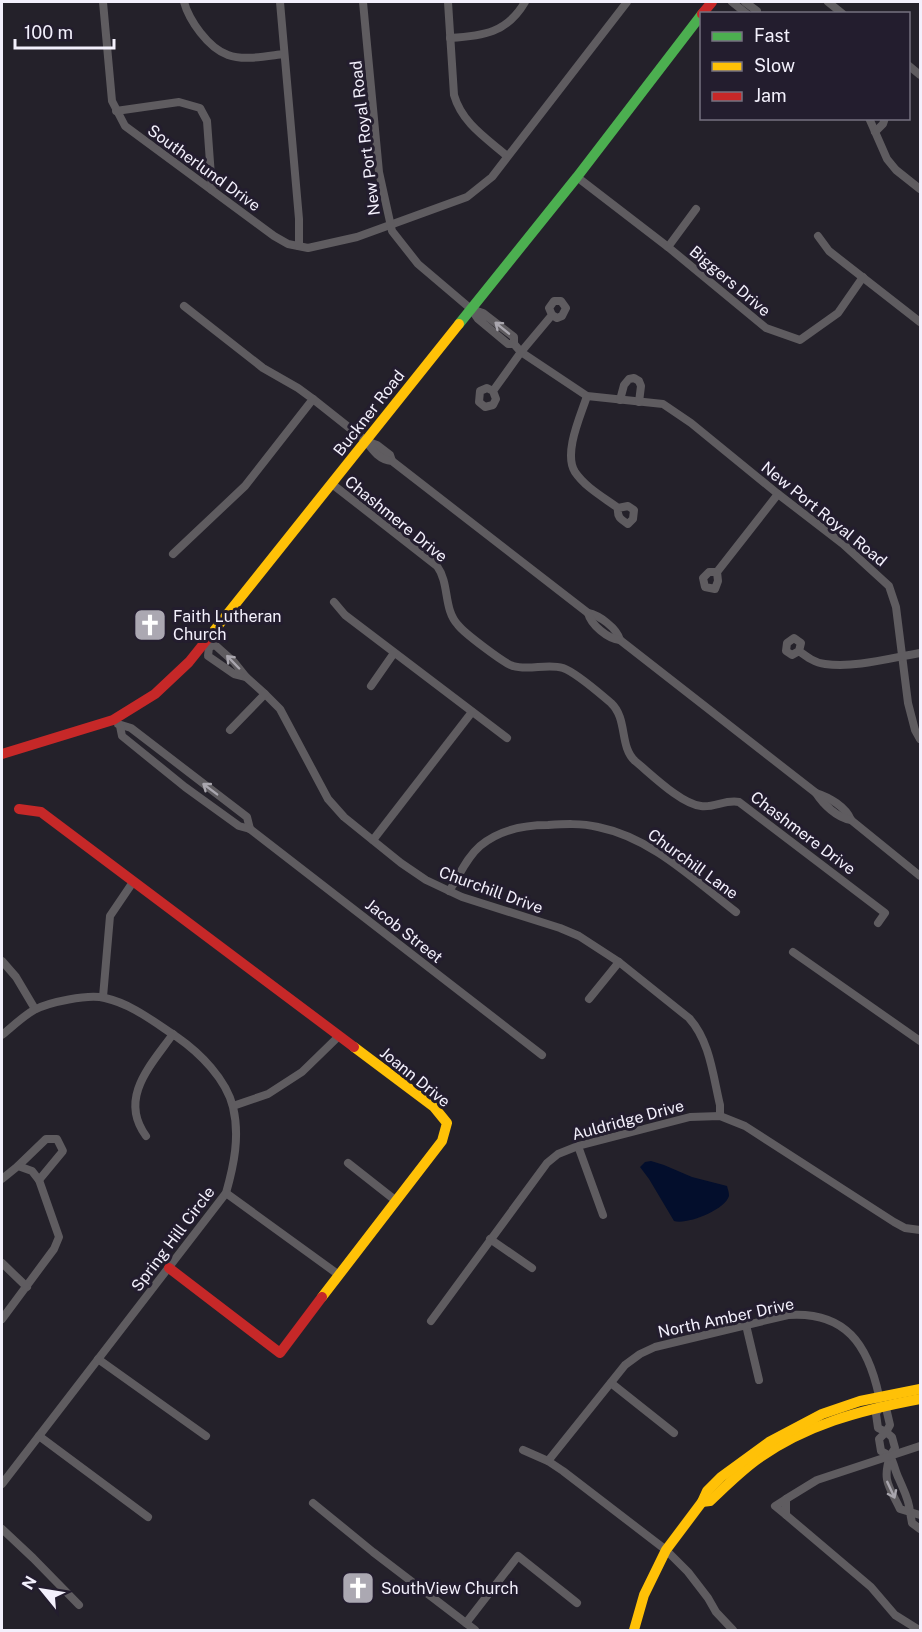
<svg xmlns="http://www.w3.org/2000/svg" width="922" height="1632" font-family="'Public Sans',sans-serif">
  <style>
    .water { fill: #030e2c }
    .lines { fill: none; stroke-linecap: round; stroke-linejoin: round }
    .street { stroke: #5f5c60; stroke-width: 8 }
    .fast { stroke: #4caf50; stroke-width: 10 }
    .slow { stroke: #ffc107; stroke-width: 10 }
    .jam { stroke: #c62828; stroke-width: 10 }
    .oneway { stroke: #a9a6ae }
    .labels { text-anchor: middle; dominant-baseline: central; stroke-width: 6; stroke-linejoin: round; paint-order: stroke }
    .street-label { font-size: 16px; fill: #f3f0fc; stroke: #231d2e }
    .poi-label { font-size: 16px; fill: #f3f0fc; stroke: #231d2e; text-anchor: start }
  </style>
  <rect width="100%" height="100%" fill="#24212a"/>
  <path class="water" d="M 651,1161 L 664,1165 L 692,1177 L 727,1186 C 728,1190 729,1192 729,1196 C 725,1210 687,1225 674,1221 L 649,1179 L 640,1167 L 645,1162 Z"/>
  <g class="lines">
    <g class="street">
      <path d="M 103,2 L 112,101 L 125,126 L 274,236 L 288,244 L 308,248 L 357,237 L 467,197 L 492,177 L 627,2"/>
      <path d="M 184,2 C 189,20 208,48 228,55 C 244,61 267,56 284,54"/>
      <path d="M 280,2 L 299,219 L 299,246"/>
      <path d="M 363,2 L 379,172 L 392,231 L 418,264 L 471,309 L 478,319 L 508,344 L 514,344 L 514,337 L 483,313 L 471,309"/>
      <path d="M 448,2 L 454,95 C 462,123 486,138 507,156"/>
      <path d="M 732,2 L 747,14"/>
      <path d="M 745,2 L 757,11 L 756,14"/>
      <path d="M 828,2 L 843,14"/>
      <path d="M 450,38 C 483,36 507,33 525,2"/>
      <path d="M 908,65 L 920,75"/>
      <path d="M 116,111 L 179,102 L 200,108 L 207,121 L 212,190"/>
      <path d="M 869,118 L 887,159 L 896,170 L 920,189"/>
      <path d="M 875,132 L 883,124 L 885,118"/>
      <path d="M 577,177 L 668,247 L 766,328 L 800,340 L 838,313 L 863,277"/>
      <path d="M 818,236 L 829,251 L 920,322"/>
      <path d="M 668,247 L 696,209"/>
      <path d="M 514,344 L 521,352 L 587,396 L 663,404 L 691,423 L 778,494 L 843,544 L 889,586 L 896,607 L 908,703 L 915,730 L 920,739"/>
      <path d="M 493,391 L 496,399 L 493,405 L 485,407 L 479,402 L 480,391 L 487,388 L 493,391 L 521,352 L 552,315 L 549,308 L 554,301 L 561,301 L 566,308 L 562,316 L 557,318 L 552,315"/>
      <path d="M 587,396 C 581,415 563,453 575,472 C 585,487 603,497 618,508 L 628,506 L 634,510 L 633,519 L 628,524 C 620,519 617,517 618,508"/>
      <path d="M 313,399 L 366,441 L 377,445 L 390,455 L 392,461"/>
      <path d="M 620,400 L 624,385 L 629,379 L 634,378 L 639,381 L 641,386 L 639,402"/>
      <path d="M 366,441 C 373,451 380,460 392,461 L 588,613 C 599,615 617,628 620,640"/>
      <path d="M 332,484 L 437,566 C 450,584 443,609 458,625 C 464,633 505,664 513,666 C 529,671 547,663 563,668 C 577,673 599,693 611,703 C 628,719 619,746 635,761 C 651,774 681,804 701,806 C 714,808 726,799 739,802 L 885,913 L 878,923"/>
      <path d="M 173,554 L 245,486 L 313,399 L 298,388 L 263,368 L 184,306"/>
      <path d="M 717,572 L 718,581 L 715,589 L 705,587 L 703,578 L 709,572 L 717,572 L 778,494"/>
      <path d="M 334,602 L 345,615 L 507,738"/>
      <path d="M 588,613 C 591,625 608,639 620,640 L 816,793 C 829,797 846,807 851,820 L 920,876"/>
      <path d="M 205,644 L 209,647 L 215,645 L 234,662 L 246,677 L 234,674 L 208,656 L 209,647"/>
      <path d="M 799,651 L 792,655 L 786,651 L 787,643 L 794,638 L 801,643 L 799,651 C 807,657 815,663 825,664 C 856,668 890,658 920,653"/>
      <path d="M 246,677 L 265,694 L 280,709 L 328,799 L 344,817 L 401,863 L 426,880 L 462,897 L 560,928 L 579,936 L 619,962 L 689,1018 C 710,1041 713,1076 720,1105 L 720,1116"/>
      <path d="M 371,686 L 394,653"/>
      <path d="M 118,724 L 131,728 L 247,817 L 250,829"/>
      <path d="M 120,726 L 122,736 L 185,787 L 239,826 L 250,829 L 542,1055"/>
      <path d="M 230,730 L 265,694"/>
      <path d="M 816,793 C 823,804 837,818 851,820"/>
      <path d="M 373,840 L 472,712"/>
      <path d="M 449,891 C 459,877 466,858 480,846 C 499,830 523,825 548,825 C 564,824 581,823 598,827 C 652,838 693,879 736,912"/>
      <path d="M 793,952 L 920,1041"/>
      <path d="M 2,961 L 16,977 L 35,1009"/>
      <path d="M 103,997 L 110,916 L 133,882"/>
      <path d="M 589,999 L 619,962"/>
      <path d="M 2,1035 C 12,1027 22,1017 34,1010 C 49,1002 88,994 105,998 C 132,1004 154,1022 177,1037 C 200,1053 226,1079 233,1107 C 240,1136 234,1165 226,1193 L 2,1484"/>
      <path d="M 233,1106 L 268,1094 L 302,1072 L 339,1036"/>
      <path d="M 146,1136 C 118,1098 151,1065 173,1034"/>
      <path d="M 578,1146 L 603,1215"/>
      <path d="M 348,1163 L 395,1200"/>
      <path d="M 18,1166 L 46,1139 L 57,1139 L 63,1151 L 39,1180"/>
      <path d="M 2,1179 L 18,1166 L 32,1171 L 39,1180 L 59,1237 L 54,1249 L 2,1319"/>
      <path d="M 226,1193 L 339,1275"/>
      <path d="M 490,1239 L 532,1268"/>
      <path d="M 2,1263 L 27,1287"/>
      <path d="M 431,1321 L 547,1163 L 558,1154 L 578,1146 L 690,1117 L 720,1116 L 745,1126 L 894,1222 L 905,1228 L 920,1230"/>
      <path d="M 746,1325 L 759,1380"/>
      <path d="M 98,1359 L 206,1436"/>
      <path d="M 611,1383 L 674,1433"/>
      <path d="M 39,1436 L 148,1517"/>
      <path d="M 523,1450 L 548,1461 L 563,1471 L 666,1550 L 688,1572 L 708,1598 L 716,1612 L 733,1630"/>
      <path d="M 548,1461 L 625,1365 L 640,1354 L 655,1347 L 788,1315 C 846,1311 868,1345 879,1396"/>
      <path d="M 786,1499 L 775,1506 L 786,1515"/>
      <path d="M 313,1503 L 373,1552 L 475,1630"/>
      <path d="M 920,1515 L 910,1512 C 909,1499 904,1491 899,1479 C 895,1471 894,1463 890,1456 L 895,1448 L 892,1437 L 886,1432 L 890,1425 L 886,1408 L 880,1405 L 876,1414 L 878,1428 L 886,1432 L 879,1439 L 881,1451 L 890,1456 C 882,1481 889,1486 900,1509 L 910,1512 L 912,1523 L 920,1529"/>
      <path d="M 2,1529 L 33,1558 L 79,1605"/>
      <path d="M 466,1623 L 518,1556 L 577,1603"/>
      <path d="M 919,1630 L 895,1615 L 871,1587 L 786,1515 L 786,1499 L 817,1480 L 920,1446"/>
    </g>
    <path class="fast" d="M 459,324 L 577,177 L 702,14"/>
    <g class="slow">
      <path d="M 209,637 L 459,324"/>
      <path d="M 322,1297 L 442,1141 L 447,1123 L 434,1107 L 354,1047"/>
      <path d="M 702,1502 L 710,1501 C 725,1487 739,1473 755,1461 C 804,1425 861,1410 920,1399"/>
      <path d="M 634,1630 L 644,1595 L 666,1550 L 702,1502 L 707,1491 L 721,1477 L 769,1442 L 822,1414 L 860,1401 L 920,1389"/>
    </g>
    <g class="jam">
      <path d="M 702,14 L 712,2"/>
      <path d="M 2,754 L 113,720 L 155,694 L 189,662 L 209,637"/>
      <path d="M 19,809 L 41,812 L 354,1047"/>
      <path d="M 169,1268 L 280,1353 L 322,1297"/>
    </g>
  </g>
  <defs><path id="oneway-shaft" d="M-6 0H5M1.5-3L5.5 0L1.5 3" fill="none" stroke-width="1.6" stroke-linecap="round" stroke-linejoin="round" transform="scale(1.5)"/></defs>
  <g class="oneway">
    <use href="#oneway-shaft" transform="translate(502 328) rotate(-141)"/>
    <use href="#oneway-shaft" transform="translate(233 662) rotate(-134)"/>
    <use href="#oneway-shaft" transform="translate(210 789) rotate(-143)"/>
    <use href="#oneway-shaft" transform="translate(891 1490) rotate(65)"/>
  </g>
  <defs>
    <symbol id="church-square" viewBox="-11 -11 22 22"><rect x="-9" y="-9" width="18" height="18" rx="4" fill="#aba8b2" stroke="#231d2e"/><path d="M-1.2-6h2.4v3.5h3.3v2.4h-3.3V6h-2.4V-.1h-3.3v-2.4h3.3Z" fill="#fff"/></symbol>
  </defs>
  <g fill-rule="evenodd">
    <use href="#church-square" x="131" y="606" width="38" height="38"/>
    <use href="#church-square" x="339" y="1569" width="38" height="38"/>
  </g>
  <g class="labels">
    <g class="street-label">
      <text transform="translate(365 138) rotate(-97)">New Port Royal Road</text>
      <text transform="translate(204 168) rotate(36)">Southerlund Drive</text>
      <text transform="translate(730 281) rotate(40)">Biggers Drive</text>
      <text transform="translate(369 413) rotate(-52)">Buckner Road</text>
      <text transform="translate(824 514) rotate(39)">New Port Royal Road</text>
      <text transform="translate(396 519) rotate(39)">Chashmere Drive</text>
      <text transform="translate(803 833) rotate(37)">Chashmere Drive</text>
      <text transform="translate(693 864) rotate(36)">Churchill Lane</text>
      <text transform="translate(491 890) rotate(20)">Churchill Drive</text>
      <text transform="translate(404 931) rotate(38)">Jacob Street</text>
      <text transform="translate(415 1077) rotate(39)">Joann Drive</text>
      <text transform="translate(628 1120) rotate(-15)">Auldridge Drive</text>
      <text transform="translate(173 1239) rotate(-53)">Spring Hill Circle</text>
      <text transform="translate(726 1318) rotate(-12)">North Amber Drive</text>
    </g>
    <g class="poi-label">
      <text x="173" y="616">Faith Lutheran<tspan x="173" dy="18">Church</tspan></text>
      <text x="381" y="1588">SouthView Church</text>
    </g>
  </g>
  <rect width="922" height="1632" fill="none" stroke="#f3f0fc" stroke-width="6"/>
  <rect x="700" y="12" width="210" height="108" fill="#231d2e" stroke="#767180" stroke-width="1.5"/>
  <rect x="712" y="32" width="30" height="9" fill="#4caf50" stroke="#767180" stroke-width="1.5"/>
  <text x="754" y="42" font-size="18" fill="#f3f0fc">Fast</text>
  <rect x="712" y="62" width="30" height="9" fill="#ffc107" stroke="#767180" stroke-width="1.5"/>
  <text x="754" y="72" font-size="18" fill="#f3f0fc">Slow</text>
  <rect x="712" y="92" width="30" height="9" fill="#c62828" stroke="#767180" stroke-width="1.5"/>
  <text x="754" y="102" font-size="18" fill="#f3f0fc">Jam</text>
  <g transform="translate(42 1590) rotate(300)" stroke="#231d2e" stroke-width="4.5" paint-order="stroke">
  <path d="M0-4.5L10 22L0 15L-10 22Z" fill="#f3f0fc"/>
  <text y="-9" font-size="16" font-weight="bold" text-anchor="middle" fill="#f3f0fc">N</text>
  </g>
  <path d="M15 39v9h99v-9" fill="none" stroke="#f3f0fc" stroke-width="3"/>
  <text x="24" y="39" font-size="18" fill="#f3f0fc" stroke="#231d2e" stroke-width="4.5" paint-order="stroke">100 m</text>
</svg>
